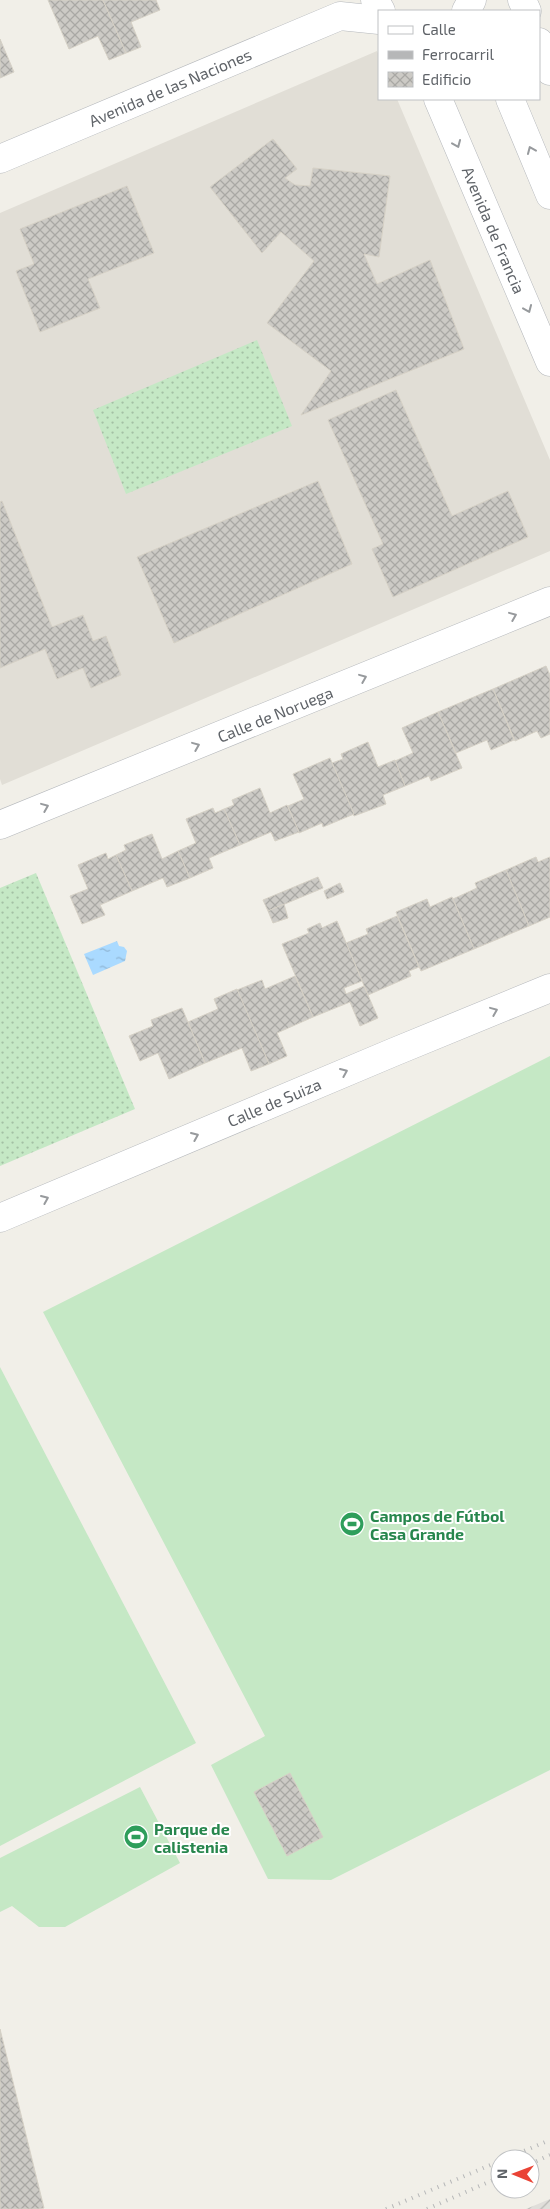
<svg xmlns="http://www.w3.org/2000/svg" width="550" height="2209" font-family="'Exo 2',sans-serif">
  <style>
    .industrial { fill: url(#industrial-furrows) }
    .education { fill: #e1ded6 }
    .grass { fill: url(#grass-dots) }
    .pitch { fill: #c5e8c5 }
    .water { fill: url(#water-ripples) }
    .building { fill: url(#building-cross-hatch); stroke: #d6d1c6 }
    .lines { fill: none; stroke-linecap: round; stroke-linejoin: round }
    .minor-casing { stroke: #b5b8bc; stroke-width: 29 }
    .tertiary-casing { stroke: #b5b8bc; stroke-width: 29 }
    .minor { stroke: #fff; stroke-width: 28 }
    .tertiary { stroke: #fff; stroke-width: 28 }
    .rail { stroke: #b6b7b8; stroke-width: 4; stroke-dasharray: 1 6; stroke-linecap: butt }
    .oneway { stroke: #979a9d }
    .labels { text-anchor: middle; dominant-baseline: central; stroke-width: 4; stroke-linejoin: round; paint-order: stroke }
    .street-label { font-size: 16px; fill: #5f6368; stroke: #fff }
    .leisure-label { font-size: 16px; font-weight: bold; fill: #27864d; stroke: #fff; text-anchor: start }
  </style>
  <defs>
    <pattern id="industrial-furrows" width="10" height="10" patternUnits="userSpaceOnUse" patternTransform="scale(1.25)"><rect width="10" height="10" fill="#e0deda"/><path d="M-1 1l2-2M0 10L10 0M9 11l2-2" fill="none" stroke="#b9b8b5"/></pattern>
    <pattern id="grass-dots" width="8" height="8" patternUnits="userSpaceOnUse" patternTransform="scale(1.25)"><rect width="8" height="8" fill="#c5e8c5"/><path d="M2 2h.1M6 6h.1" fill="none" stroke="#a3c0a4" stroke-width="1.8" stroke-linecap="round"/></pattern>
    <pattern id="water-ripples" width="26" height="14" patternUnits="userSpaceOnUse" patternTransform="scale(1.25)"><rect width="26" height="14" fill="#aadaff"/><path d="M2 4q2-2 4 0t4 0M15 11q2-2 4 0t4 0" fill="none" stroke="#8eb4d2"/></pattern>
    <pattern id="building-cross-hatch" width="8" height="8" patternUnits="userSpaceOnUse" patternTransform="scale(1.25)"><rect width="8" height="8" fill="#cccac5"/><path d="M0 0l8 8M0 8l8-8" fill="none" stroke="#a9a8a4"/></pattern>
  </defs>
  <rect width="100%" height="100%" fill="#f1efe8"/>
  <path class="industrial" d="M 550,2199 L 550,2209 L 526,2209 Z"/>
  <path class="education" d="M 377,51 L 379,56 L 379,99 L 397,99 L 550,460 L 550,551 L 2,785 L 0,779 L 0,213 Z"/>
  <g class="grass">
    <path d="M 257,340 L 292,426 L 126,494 L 93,410 Z"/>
    <path d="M 36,873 L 135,1109 L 0,1166 L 0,888 Z"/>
  </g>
  <g class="pitch">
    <path d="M 550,1056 L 550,1770 L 331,1880 L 268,1879 L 211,1765 L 265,1736 L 43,1312 Z"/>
    <path d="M 0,1367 L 196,1743 L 0,1846 Z"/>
    <path d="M 140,1787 L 180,1863 L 65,1927 L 39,1927 L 12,1906 L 0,1912 L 0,1858 Z"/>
  </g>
  <path class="water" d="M 117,941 L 119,946 L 124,947 L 127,951 L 125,961 L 93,975 L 84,954 Z"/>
  <g class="building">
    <path d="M 48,0 L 103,0 L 126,53 L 109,60 L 98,36 L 69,49 Z"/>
    <path d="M 103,0 L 156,0 L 160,10 L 131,22 L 141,47 L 126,53 Z"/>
    <path d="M 0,39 L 14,72 L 0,78 Z"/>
    <path d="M 273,139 L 297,169 L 285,178 L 295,185 L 310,186 L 313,168 L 390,176 L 379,257 L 364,254 L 377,284 L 430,260 L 464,349 L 301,415 L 331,371 L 267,323 L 314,261 L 281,232 L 262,253 L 210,187 Z"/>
    <path d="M 127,186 L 154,253 L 88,279 L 100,308 L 40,332 L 16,271 L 34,264 L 20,229 Z"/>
    <path d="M 396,390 L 452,516 L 508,491 L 528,537 L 393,597 L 372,549 L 383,544 L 328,420 Z"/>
    <path d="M 318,481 L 352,564 L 174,643 L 137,557 Z"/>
    <path d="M 2,501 L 52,627 L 83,615 L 93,641 L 106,636 L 121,675 L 91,688 L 83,668 L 57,679 L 45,649 L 0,668 L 0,502 Z"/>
    <path d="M 546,666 L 550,675 L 550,734 L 541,738 L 537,731 L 515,741 L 493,689 Z"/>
    <path d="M 493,689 L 514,740 L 491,750 L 487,740 L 456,753 L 438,712 Z"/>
    <path d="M 438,712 L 462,768 L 431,781 L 429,776 L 405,786 L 395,761 L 413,753 L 402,728 Z"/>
    <path d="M 368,742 L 378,767 L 395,760 L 405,786 L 383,795 L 386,804 L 354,816 L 332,763 L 343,759 L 341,754 Z"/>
    <path d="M 330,758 L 354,814 L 323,827 L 322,823 L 299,833 L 288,806 L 304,799 L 293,774 Z"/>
    <path d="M 260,788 L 270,813 L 287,805 L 299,832 L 275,841 L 271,832 L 240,845 L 224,809 L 234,805 L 232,800 Z"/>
    <path d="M 213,808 L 215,813 L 224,809 L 240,845 L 209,858 L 213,868 L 190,878 L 178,851 L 196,843 L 186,819 Z"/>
    <path d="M 152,834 L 162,859 L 178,851 L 190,878 L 167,887 L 163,878 L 132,891 L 116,855 L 126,850 L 124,845 Z"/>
    <path d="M 106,853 L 108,859 L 116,855 L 132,891 L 100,905 L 105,915 L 82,924 L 70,896 L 88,889 L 78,865 Z"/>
    <path d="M 536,857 L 538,862 L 550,857 L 550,917 L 529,926 L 506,870 Z"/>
    <path d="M 506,870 L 529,926 L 474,949 L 453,899 L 477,888 L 475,883 Z"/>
    <path d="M 318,877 L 323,888 L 268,911 L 263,900 Z"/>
    <path d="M 340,883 L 344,892 L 327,899 L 324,891 Z"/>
    <path d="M 452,897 L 474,949 L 421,971 L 396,912 L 427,899 L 430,907 Z"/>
    <path d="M 284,904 L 288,918 L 273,923 L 268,911 Z"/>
    <path d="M 397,916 L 419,967 L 409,971 L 411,976 L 368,995 L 346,943 L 368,934 L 366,929 Z"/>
    <path d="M 337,921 L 362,981 L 344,988 L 346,994 L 364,986 L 378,1018 L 360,1026 L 350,1002 L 313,1017 L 282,944 L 309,933 L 307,929 L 320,923 L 322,928 Z"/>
    <path d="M 295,976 L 313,1017 L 277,1033 L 287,1056 L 269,1064 L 237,990 L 262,980 L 265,989 Z"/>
    <path d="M 237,989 L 269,1064 L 251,1071 L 242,1048 L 205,1063 L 188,1022 L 218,1009 L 214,999 Z"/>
    <path d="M 182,1008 L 205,1063 L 169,1079 L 158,1053 L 140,1061 L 129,1036 L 153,1026 L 151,1020 Z"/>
    <path d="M 290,1773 L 323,1837 L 287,1856 L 254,1792 Z"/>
    <path d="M 0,2029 L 44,2208 L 38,2209 L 0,2209 Z"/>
  </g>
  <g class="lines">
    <defs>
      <g id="minor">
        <path d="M 522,0 L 527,11"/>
        <path d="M 539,42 L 550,71"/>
        <path d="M 0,159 L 340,16 L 379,20"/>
        <path d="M 0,825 L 550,601"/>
        <path d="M 0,1218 L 394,1052 L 550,988"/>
      </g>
      <g id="tertiary">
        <path d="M 375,0 L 381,11"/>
        <path d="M 466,11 L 472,0"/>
        <path d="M 438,99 L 550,362"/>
        <path d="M 510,99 L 550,195"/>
      </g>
    </defs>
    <use href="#minor" class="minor-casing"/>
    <use href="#tertiary" class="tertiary-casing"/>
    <use href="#minor" class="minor"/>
    <use href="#tertiary" class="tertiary"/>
    <g class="rail">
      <path d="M 505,2159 L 550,2140"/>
      <path d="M 530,2164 L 550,2155"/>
      <path d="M 386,2209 L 500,2161"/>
      <path d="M 427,2209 L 500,2177"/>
    </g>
  </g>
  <defs><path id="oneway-chevron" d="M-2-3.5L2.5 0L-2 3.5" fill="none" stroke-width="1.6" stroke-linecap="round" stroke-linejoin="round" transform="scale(1.25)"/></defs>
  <g class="oneway">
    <use href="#oneway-chevron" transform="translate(457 144) rotate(67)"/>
    <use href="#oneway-chevron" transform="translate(531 150) rotate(-113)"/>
    <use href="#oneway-chevron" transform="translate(528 309) rotate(67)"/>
    <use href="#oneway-chevron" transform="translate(513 616) rotate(-22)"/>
    <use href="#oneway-chevron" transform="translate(363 678) rotate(-22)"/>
    <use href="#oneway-chevron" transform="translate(196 746) rotate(-22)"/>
    <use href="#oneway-chevron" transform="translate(45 807) rotate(-22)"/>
    <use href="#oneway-chevron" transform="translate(494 1011) rotate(-22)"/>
    <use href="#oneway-chevron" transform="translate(344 1072) rotate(-23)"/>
    <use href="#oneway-chevron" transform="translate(195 1136) rotate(-23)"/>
    <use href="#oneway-chevron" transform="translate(45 1199) rotate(-23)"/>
  </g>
  <defs>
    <symbol id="stadium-disc" viewBox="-11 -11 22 22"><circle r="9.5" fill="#2e9e5b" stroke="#fff"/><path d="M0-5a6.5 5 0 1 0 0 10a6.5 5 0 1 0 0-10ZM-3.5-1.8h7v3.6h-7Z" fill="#fff"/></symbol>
  </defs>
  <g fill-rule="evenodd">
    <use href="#stadium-disc" x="338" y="1510" width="28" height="28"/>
    <use href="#stadium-disc" x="122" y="1823" width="28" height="28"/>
  </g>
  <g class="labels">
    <g class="street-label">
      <text transform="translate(170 87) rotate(-23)">Avenida de las Naciones</text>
      <text transform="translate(494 230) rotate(67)">Avenida de Francia</text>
      <text transform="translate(275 714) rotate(-22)">Calle de Noruega</text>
      <text transform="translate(274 1102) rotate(-23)">Calle de Suiza</text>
    </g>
    <g class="leisure-label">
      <text x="370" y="1515">Campos de Fútbol<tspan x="370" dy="18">Casa Grande</tspan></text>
      <text x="154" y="1828">Parque de<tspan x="154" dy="18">calistenia</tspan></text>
    </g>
  </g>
  <rect x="378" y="10" width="162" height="90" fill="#ffffff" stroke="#bfc1c3"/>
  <rect x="388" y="26" width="25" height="8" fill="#ffffff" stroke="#bfc1c3"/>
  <text x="422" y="35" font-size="15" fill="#5f6368">Calle</text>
  <rect x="388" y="51" width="25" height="8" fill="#b6b7b8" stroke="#bfc1c3"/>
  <text x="422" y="60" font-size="15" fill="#5f6368">Ferrocarril</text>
  <rect x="388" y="72" width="25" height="15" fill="url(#building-cross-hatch)" stroke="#bfc1c3"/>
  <text x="422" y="85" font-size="15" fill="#5f6368">Edificio</text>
  <g transform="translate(515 2174) rotate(271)"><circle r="24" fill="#ffffff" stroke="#bfc1c3"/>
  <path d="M0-4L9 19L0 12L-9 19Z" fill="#ea4335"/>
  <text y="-8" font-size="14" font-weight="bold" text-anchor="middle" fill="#5f6368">N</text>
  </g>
</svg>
